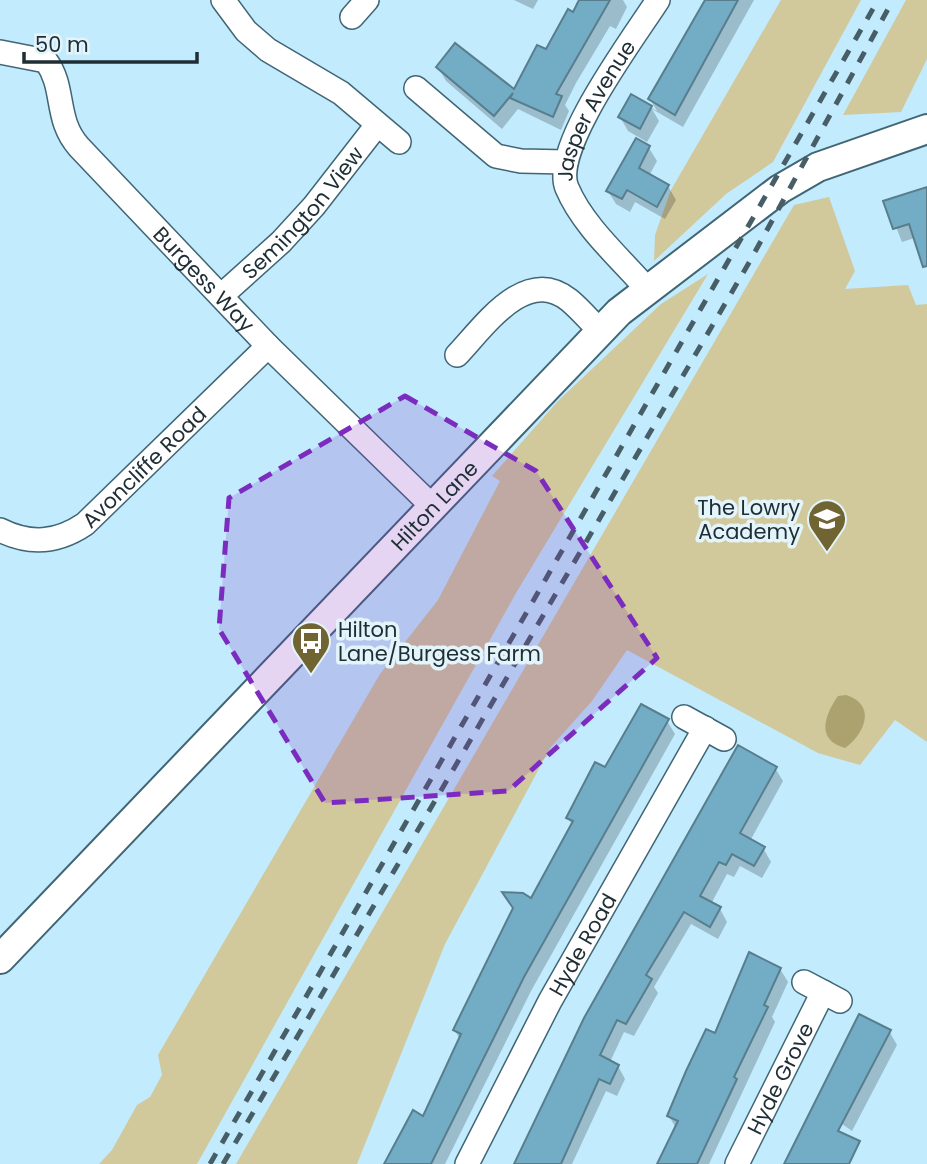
<svg xmlns="http://www.w3.org/2000/svg" width="927" height="1164" font-family="Poppins,sans-serif">
  <style>
    .green { fill: #d1c89b }
    .water { fill: #aca270 }
    .shadow { fill: #0003 }
    .building { fill: #73adc5; stroke: #587e8e; stroke-width: 2 }
    .lines { fill: none; stroke-linecap: round; stroke-linejoin: round }
    .minor-casing { stroke: #406675; stroke-width: 26 }
    .tertiary-casing { stroke: #406675; stroke-width: 32 }
    .minor { stroke: #fff; stroke-width: 23 }
    .tertiary { stroke: #fff; stroke-width: 28 }
    .rail { stroke: #485e67; stroke-width: 5; stroke-dasharray: 12 12; stroke-linecap: butt }
    .marked { fill: #7b2cbf; fill-opacity: 0.2; stroke: #7b2cbf; stroke-width: 5; stroke-dasharray: 14 9; stroke-linejoin: round }
    .labels { text-anchor: middle; dominant-baseline: central; stroke-width: 7; stroke-linejoin: round; paint-order: stroke }
    .street-label { font-size: 21px; fill: #1e2e34; stroke: #e4f4fb }
    .poi-label { font-size: 21px; fill: #1e2e34; stroke: #e4f4fb; text-anchor: end }
  </style>
  <rect width="100%" height="100%" fill="#c2ebfd"/>
  <g class="green">
    <path d="M 781,0 L 861,0 L 773,162 L 726,194 L 654,261 L 655,235 L 671,190 Z"/>
    <path d="M 906,0 L 927,0 L 927,59 L 901,112 L 843,115 Z"/>
    <path d="M 829,197 L 855,271 L 845,289 L 908,285 L 916,305 L 927,304 L 927,742 L 895,720 L 860,765 L 818,753 L 627,650 L 592,701 L 550,748 L 445,944 L 357,1164 L 236,1164 L 794,205 Z"/>
    <path d="M 708,274 L 516,593 L 197,1164 L 99,1164 L 112,1150 L 137,1105 L 150,1097 L 162,1075 L 158,1055 L 380,674 L 438,600 L 500,481 L 492,476 L 558,401 L 661,304 Z"/>
  </g>
  <path class="water" d="M 846,695 C 876,704 866,733 845,748 C 816,740 824,716 838,696 Z"/>
  <g class="shadow">
    <path d="M 514,0 L 538,0 L 533,9 Z"/>
    <path d="M 581,0 L 623,0 L 627,7 L 616,29 L 610,26 L 576,83 L 565,105 L 569,111 L 561,130 L 518,109 L 502,129 L 446,81 L 438,67 L 515,92 L 574,14 Z"/>
    <path d="M 707,0 L 754,0 L 683,127 L 652,109 L 659,121 L 647,142 L 628,131 L 620,117 L 631,97 L 657,111 L 650,99 Z"/>
    <path d="M 636,141 L 649,148 L 657,161 L 649,176 L 668,186 L 676,200 L 665,219 L 635,202 L 630,212 L 616,204 L 608,191 Z"/>
    <path d="M 927,188 L 927,234 L 902,242 L 886,202 Z"/>
    <path d="M 667,721 L 675,734 L 531,991 L 445,1164 L 386,1164 L 424,1118 L 460,1040 L 455,1030 L 572,825 L 568,818 L 606,769 Z"/>
    <path d="M 775,768 L 783,781 L 750,841 L 763,848 L 771,862 L 762,878 L 740,866 L 734,877 L 727,874 L 711,904 L 720,909 L 727,922 L 718,939 L 691,924 L 654,987 L 658,993 L 634,1036 L 624,1032 L 610,1062 L 618,1066 L 625,1079 L 617,1096 L 606,1091 L 572,1164 L 515,1164 L 585,1019 Z"/>
    <path d="M 780,969 L 788,982 L 772,1017 L 775,1022 L 709,1164 L 658,1164 L 676,1128 L 669,1116 L 716,1035 Z"/>
    <path d="M 889,1031 L 897,1045 L 852,1131 L 825,1112 L 817,1099 L 824,1084 L 827,1085 Z"/>
  </g>
  <g class="building">
    <path d="M 579,0 L 610,0 L 556,94 L 562,96 L 553,117 L 510,98 L 513,93 L 494,116 L 436,67 L 455,43 L 514,89 L 537,45 L 546,49 L 568,9 L 573,12 Z"/>
    <path d="M 705,0 L 738,0 L 675,115 L 648,99 Z"/>
    <path d="M 631,94 L 652,106 L 640,129 L 618,117 Z"/>
    <path d="M 636,138 L 650,146 L 639,168 L 669,185 L 657,207 L 627,190 L 622,199 L 606,191 Z"/>
    <path d="M 927,187 L 927,266 L 923,267 L 909,224 L 893,229 L 883,201 Z"/>
    <path d="M 641,704 L 669,719 L 524,977 L 431,1164 L 384,1164 L 413,1110 L 423,1116 L 461,1034 L 453,1030 L 513,908 L 502,892 L 523,893 L 531,898 L 573,821 L 566,818 L 595,762 L 605,767 Z"/>
    <path d="M 738,745 L 777,767 L 740,833 L 765,847 L 754,866 L 732,854 L 726,865 L 719,862 L 700,896 L 721,907 L 710,927 L 684,912 L 646,975 L 652,979 L 626,1024 L 617,1020 L 600,1055 L 619,1065 L 610,1084 L 599,1079 L 561,1164 L 514,1164 L 584,1018 Z"/>
    <path d="M 749,952 L 781,968 L 764,1005 L 768,1007 L 734,1077 L 737,1079 L 697,1164 L 657,1164 L 678,1121 L 667,1116 L 686,1071 L 706,1029 L 715,1033 Z"/>
    <path d="M 859,1014 L 891,1030 L 838,1131 L 860,1141 L 849,1164 L 784,1164 Z"/>
  </g>
  <g class="lines">
    <defs>
      <g id="minor">
        <path d="M 223,0 L 246,31 L 268,50 L 341,93 L 399,142"/>
        <path d="M 352,17 L 367,0"/>
        <path id="s1" d="M 0,52 L 46,61 C 66,88 54,119 79,147 L 268,346 L 432,506"/>
        <path d="M 416,88 L 496,156 L 521,161 L 566,162"/>
        <path id="s2" d="M 647,289 C 620,258 583,226 567,188 C 550,149 635,36 658,0"/>
        <path id="s3" d="M 221,296 L 281,242 L 314,206 L 377,125"/>
        <path d="M 457,355 C 483,328 525,265 569,300 C 580,309 590,321 600,331"/>
        <path id="s4" d="M 0,530 C 30,545 57,543 85,524 L 268,346"/>
        <path d="M 684,717 L 724,739"/>
        <path d="M 804,982 L 840,1001"/>
        <path id="s5" d="M 467,1164 L 550,1001 L 705,728"/>
        <path id="s6" d="M 737,1164 L 823,992"/>
      </g>
      <g id="tertiary">
        <path id="s7" d="M 0,959 L 619,312 L 780,189 L 818,167 L 927,129"/>
      </g>
    </defs>
    <use href="#minor" class="minor-casing"/>
    <use href="#tertiary" class="tertiary-casing"/>
    <use href="#minor" class="minor"/>
    <use href="#tertiary" class="tertiary"/>
    <g class="rail">
      <path d="M 210,1164 L 878,0"/>
      <path d="M 223,1164 L 750,261 L 893,0"/>
    </g>
  </g>
  <path class="marked" d="M 405,396 L 536,471 L 657,658 L 508,791 L 325,803 L 219,629 L 229,498 Z"/>
  <defs>
    <symbol id="school-pin" viewBox="-11 -11 22 30"><path d="M0 17L-7.5 6A9.5 9.5 0 1 1 7.5 6Z" fill="#706532" stroke="#e4f4fb"/><path d="M0-5L7-2L0 1L-7-2ZM-4 1L0 2.5L4 1V4Q0 6-4 4Z" fill="#fff"/></symbol>
    <symbol id="bus-pin" viewBox="-11 -11 22 30"><path d="M0 17L-7.5 6A9.5 9.5 0 1 1 7.5 6Z" fill="#706532" stroke="#e4f4fb"/><path d="M-5-6H5V4H4V6H2V4H-2V6H-4V4H-5ZM-3.5-4V0h7V-4ZM-3.5 1.2v1.5H-2V1.2ZM2 1.2v1.5H3.5V1.2Z" fill="#fff"/></symbol>
  </defs>
  <g fill-rule="evenodd">
    <use href="#school-pin" x="805" y="497" width="44" height="60"/>
    <use href="#bus-pin" x="289" y="619" width="44" height="60"/>
  </g>
  <g class="labels">
    <g class="street-label">
      <text stroke="none"><textPath href="#s2" startOffset="214">Jasper Avenue</textPath></text>
      <text stroke="none"><textPath href="#s3" startOffset="117">Semington View</textPath></text>
      <text stroke="none"><textPath href="#s1" startOffset="322">Burgess Way</textPath></text>
      <text stroke="none"><textPath href="#s4" startOffset="172">Avoncliffe Road</textPath></text>
      <text stroke="none"><textPath href="#s7" startOffset="628">Hilton Lane</textPath></text>
      <text stroke="none"><textPath href="#s5" startOffset="248">Hyde Road</textPath></text>
      <text stroke="none"><textPath href="#s6" startOffset="96">Hyde Grove</textPath></text>
    </g>
    <g class="poi-label">
      <text x="800" y="507">The Lowry<tspan x="800" dy="24">Academy</tspan></text>
      <text x="338" y="629" text-anchor="start">Hilton<tspan x="338" dy="24">Lane/Burgess Farm</tspan></text>
    </g>
  </g>
  <path d="M24 52v10h173v-10" fill="none" stroke="#1e2e34" stroke-width="3.5"/>
  <text x="35" y="52" font-size="21" fill="#1e2e34" stroke="#e4f4fb" stroke-width="5" paint-order="stroke">50 m</text>
</svg>
